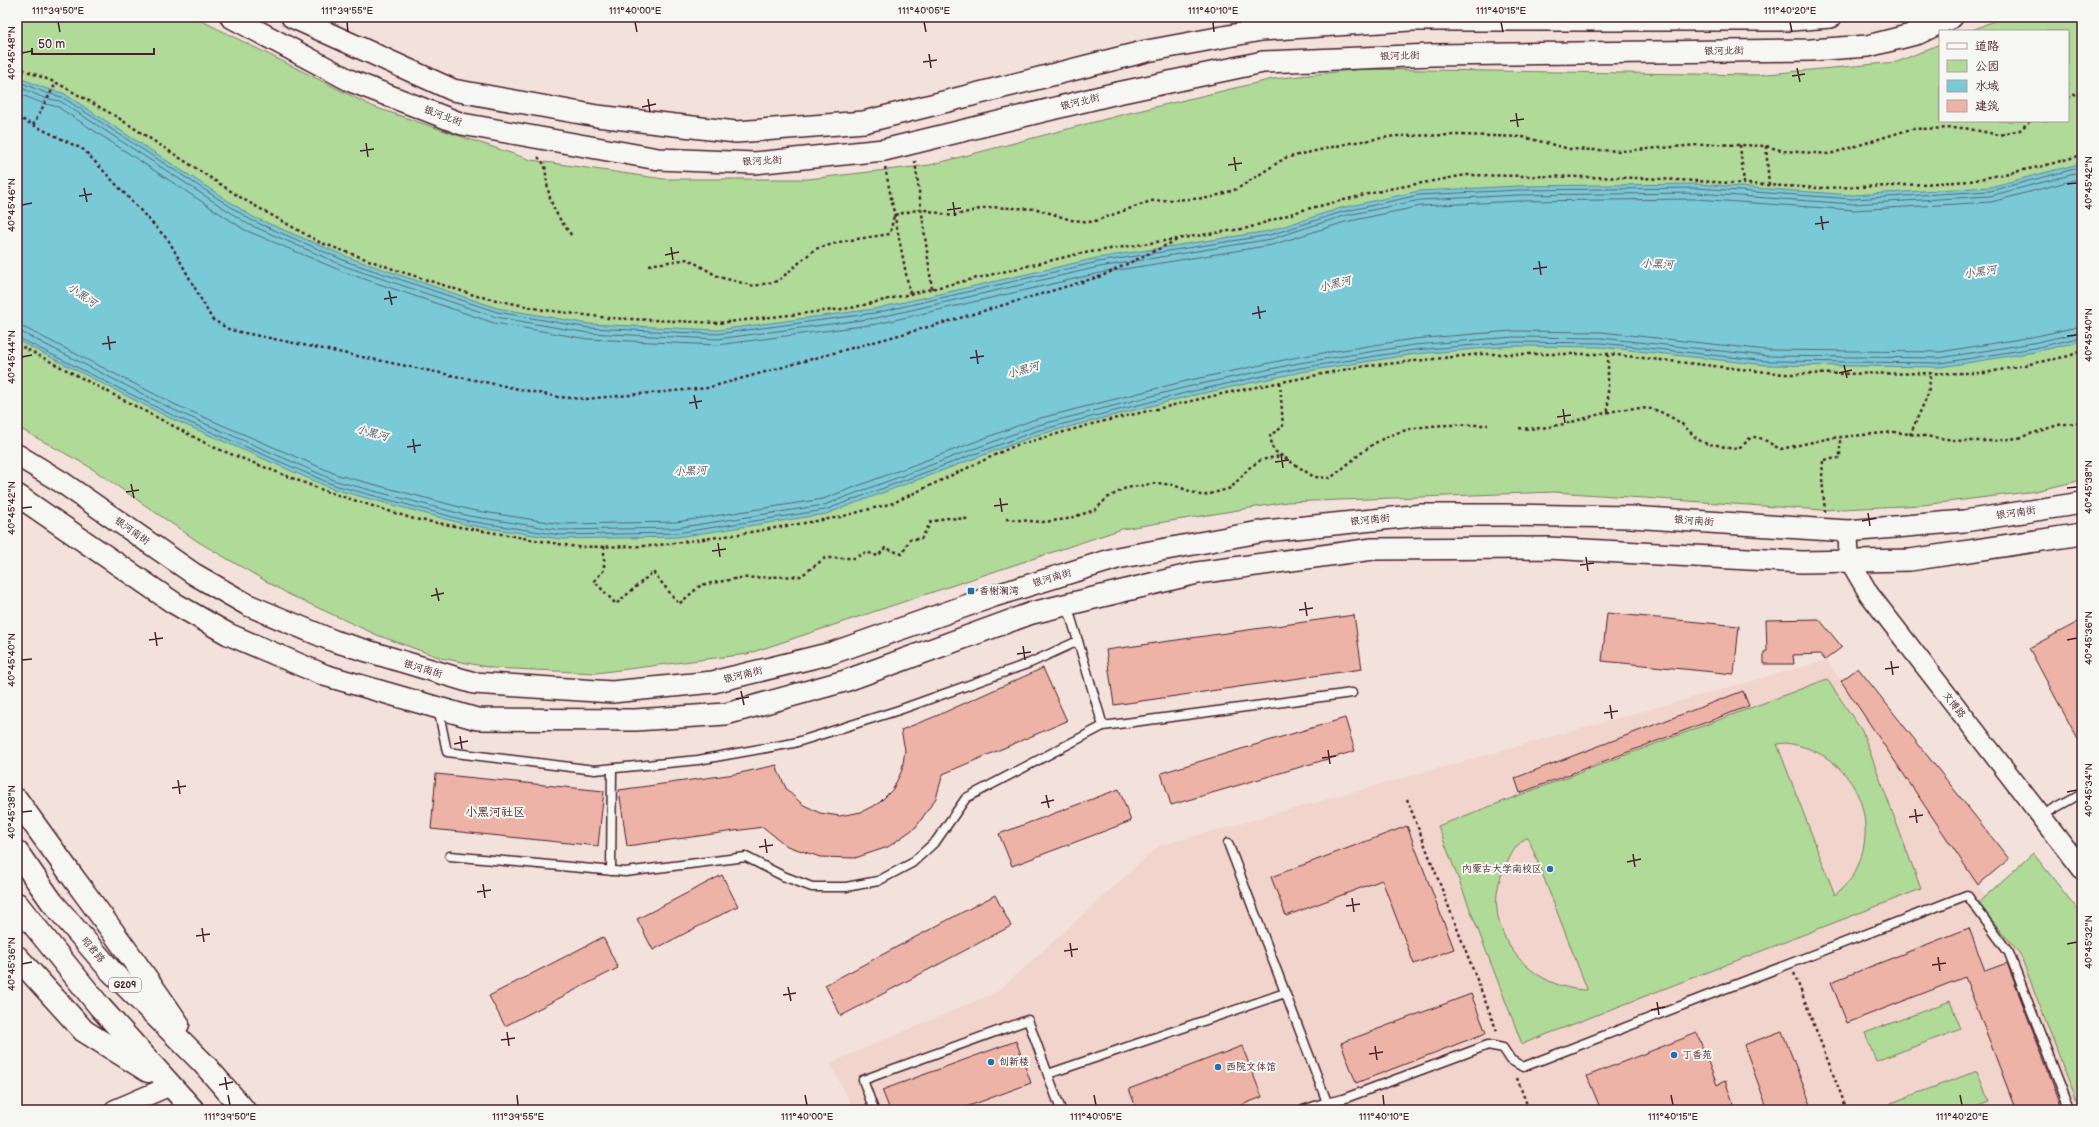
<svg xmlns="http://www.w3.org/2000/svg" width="2099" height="1127" font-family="'Balsamiq Sans','LXGW WenKai TC',sans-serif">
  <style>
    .built { fill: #f1d4cc }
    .green { fill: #afda98; stroke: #7c7c62; fill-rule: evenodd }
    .water { fill: #7ac9d7; stroke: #678592 }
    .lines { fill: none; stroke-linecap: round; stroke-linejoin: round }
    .shore { stroke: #5d6370; stroke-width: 1 }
    .building { fill: #edb3a7; stroke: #4a1f2b }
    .service-casing { stroke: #4a1f2b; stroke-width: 11 }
    .tertiary-casing { stroke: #4a1f2b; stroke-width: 22 }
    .secondary-casing { stroke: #4a1f2b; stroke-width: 24 }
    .trunk-casing { stroke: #4a1f2b; stroke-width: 25 }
    .path { stroke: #4a1f2b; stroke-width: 2.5; stroke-dasharray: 3 3; stroke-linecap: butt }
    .service { stroke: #f6f6f2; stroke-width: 8 }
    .tertiary { stroke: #f6f6f2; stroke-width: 19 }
    .secondary { stroke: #f6f6f2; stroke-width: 21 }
    .trunk { stroke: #f6f6f2; stroke-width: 22 }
    .ticks { fill: none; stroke: #4a1f2b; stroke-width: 1.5 }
    .poi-dot { fill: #1f6fb2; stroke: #f6f6f2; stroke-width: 1.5 }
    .labels { text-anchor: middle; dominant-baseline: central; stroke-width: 4; stroke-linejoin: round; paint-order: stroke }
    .shield { fill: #f6f6f2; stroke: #7e6067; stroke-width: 1 }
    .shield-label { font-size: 9px; font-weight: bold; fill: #4a1f2b }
    .street-label { font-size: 10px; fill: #4a1f2b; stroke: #f6f6f2 }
    .poi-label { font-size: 10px; fill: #4a1f2b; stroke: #f6f6f2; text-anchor: start }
    .water-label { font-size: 11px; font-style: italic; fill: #58525f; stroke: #f6f6f2 }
    .quarter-label { font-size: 12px; fill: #4a1f2b; stroke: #f6f6f2 }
    .neatline { fill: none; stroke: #4a1f2b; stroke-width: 1.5 }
    .ticks-label { font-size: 10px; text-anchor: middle; fill: #4a1f2b }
  </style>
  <rect width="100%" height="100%" fill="#f3e2dc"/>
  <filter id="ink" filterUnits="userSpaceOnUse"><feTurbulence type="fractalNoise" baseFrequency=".025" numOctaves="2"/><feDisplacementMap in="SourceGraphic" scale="8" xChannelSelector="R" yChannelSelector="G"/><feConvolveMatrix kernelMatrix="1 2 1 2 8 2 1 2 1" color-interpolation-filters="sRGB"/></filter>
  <g filter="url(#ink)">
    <path class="built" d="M 1827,660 L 1985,896 L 2033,853 L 2082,915 L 2082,1110 L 854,1110 L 830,1063 L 997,992 L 1159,846 Z"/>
    <g class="green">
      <path d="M 17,17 L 194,17 L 374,107 L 531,160 L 664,179 L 808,179 L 930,165 L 1121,115 L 1273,79 L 1362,69 L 1757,75 L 1897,62 L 1940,44 L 1940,121 L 2068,121 L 2068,31 L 1970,31 L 2003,17 L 2082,17 L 2082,480 L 2036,491 L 1923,505 L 1822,510 L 1554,492 L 1287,502 L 1122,529 L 747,654 L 596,673 L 493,668 L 441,658 L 377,635 L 290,595 L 200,543 L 88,466 L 17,427 Z"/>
      <path d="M 1827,679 L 1862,731 L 1921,889 L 1522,1044 L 1438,826 ZM 1785,743 C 1848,750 1884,814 1855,872 C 1851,881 1842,888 1835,895 L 1777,744 ZM 1528,837 L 1587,989 L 1587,990 C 1525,989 1475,923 1506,865 C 1511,854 1517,843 1528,837 Z"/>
      <path d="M 2033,853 L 2082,915 L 2082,1109 L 2080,1110 L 2020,954 L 1981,907 L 1980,901 Z"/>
      <path d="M 1950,1001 L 1961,1029 L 1876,1061 L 1865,1033 Z"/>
      <path d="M 1977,1071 L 1989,1102 L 1968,1110 L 1894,1110 L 1891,1103 Z"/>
    </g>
    <path class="water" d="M 17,77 L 47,89 L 63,93 L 253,217 L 350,258 L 497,308 L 589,324 L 718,330 L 874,309 L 1097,258 L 1269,231 L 1341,208 L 1419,191 L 1519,186 L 1697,184 L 1853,195 L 1990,187 L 2082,163 L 2082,341 L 2035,352 L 1941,367 L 1766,365 L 1601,347 L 1513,346 L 1415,354 L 1301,372 L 1190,396 L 1037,435 L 826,514 L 677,537 L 560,539 L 468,525 L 333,489 L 170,418 L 17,340 Z"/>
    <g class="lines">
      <g class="shore">
        <path d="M 17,81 L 46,93 L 62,97 L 251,220 L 348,262 L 497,312 L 589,328 L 717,334 L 875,313 L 1098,262 L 1270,235 L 1342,212 L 1419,195 L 1519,190 L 1697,188 L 1853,199 L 1990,191 L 2082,167"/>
        <path d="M 17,86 L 44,98 L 60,101 L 248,224 L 347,267 L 496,317 L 588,333 L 717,339 L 876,318 L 1099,267 L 1271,239 L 1343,216 L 1420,200 L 1519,195 L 1696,193 L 1853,204 L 1990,196 L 2082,172"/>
        <path d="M 17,93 L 42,103 L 58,107 L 245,230 L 344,272 L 494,323 L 588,339 L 717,345 L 877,324 L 1100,273 L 1272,245 L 1345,222 L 1421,206 L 1519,201 L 1696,199 L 1854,210 L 1991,202 L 2082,178"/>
        <path d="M 17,326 L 25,328 L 176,405 L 338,475 L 471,510 L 561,524 L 676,522 L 823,499 L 1033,420 L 1186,381 L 1298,357 L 1413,339 L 1512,331 L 1601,332 L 1767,350 L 1940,352 L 2032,337 L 2082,326"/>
        <path d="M 17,332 L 23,333 L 174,410 L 336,481 L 469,516 L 560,530 L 676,528 L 824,505 L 1035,426 L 1187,387 L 1299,363 L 1414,345 L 1513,337 L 1601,338 L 1767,356 L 1940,358 L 2033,343 L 2082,332"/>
        <path d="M 17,337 L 172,415 L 334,485 L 468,521 L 560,535 L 677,533 L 825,510 L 1036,431 L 1189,392 L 1300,368 L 1414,350 L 1513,342 L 1601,343 L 1767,361 L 1941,363 L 2034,348 L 2082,337"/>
      </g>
    </g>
    <g class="building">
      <path d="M 1607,613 L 1739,626 L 1734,674 L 1602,661 Z"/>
      <path d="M 1354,615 L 1362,669 L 1114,705 L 1106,650 Z"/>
      <path d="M 1819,619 L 1842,647 L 1825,660 L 1820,654 L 1793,655 L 1794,664 L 1764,664 L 1764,652 L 1767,651 L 1766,620 Z"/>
      <path d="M 2082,620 L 2082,747 L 2029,648 Z"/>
      <path d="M 1043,668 L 1067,721 L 943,774 L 936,798 L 916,827 L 888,847 L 855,858 L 820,857 L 787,846 L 763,827 L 627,846 L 619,790 L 735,774 L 777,765 L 778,771 L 787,790 L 802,804 L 820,813 L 840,816 L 861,812 L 879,803 L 893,789 L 902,770 L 905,750 L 901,730 L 934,717 Z"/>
      <path d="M 1858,668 L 2009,859 L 1978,885 L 1841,681 Z"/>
      <path d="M 1743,691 L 1749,706 L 1520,793 L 1515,778 Z"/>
      <path d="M 1345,718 L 1355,751 L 1171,805 L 1161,773 Z"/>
      <path d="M 436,774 L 604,791 L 598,846 L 431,829 Z"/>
      <path d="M 1119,789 L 1131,821 L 1012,866 L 999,834 Z"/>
      <path d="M 1407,826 L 1454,949 L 1414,964 L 1382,880 L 1286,916 L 1271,877 Z"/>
      <path d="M 722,875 L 738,906 L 653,950 L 637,919 Z"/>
      <path d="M 995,895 L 1011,926 L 841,1016 L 825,985 Z"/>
      <path d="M 1969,928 L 1985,971 L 2007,963 L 2063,1110 L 2016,1110 L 1965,977 L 1847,1023 L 1831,982 Z"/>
      <path d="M 603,937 L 618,968 L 505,1026 L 489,996 Z"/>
      <path d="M 1471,994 L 1486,1033 L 1356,1083 L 1341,1043 Z"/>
      <path d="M 1782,1031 L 1813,1110 L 1768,1110 L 1744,1045 Z"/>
      <path d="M 1697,1033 L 1717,1085 L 1725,1081 L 1736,1110 L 1601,1110 L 1587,1076 Z"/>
      <path d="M 1016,1041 L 1031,1083 L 958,1110 L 890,1110 L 882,1090 Z"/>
      <path d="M 1242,1046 L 1262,1097 L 1229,1110 L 1137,1110 L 1129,1089 Z"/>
    </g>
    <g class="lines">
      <defs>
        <g id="service">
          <path d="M 438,708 L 447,752 L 595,770 L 698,760 L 794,743 L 899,710 L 1030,663 L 1078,641 L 1067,605"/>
          <path d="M 1103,726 L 1352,693"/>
          <path d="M 2041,816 L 2082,793"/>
          <path d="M 1228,843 L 1330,1110"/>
          <path d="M 450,856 L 625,872 L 746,857 L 783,876 L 812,887 L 846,887 L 878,881 L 912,863 L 936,841 L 966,798 L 1103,726 L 1078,641"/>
          <path d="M 611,871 L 612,769"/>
          <path d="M 1048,1074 L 1285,993"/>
          <path d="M 874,1110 L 863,1080 L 1028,1020 L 1061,1110"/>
          <path d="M 1303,1110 L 1321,1104 L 1343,1099 L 1488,1045 L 1503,1048 L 1511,1060 L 1523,1067 L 1967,895 L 2009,953 L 2070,1110"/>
        </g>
        <g id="tertiary">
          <path d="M 1848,531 L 1849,560 L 1869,594 L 2082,869"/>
          <path d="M 114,1110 L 172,1085"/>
        </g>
        <g id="secondary">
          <path d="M 231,17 L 351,81 L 462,124 L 658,159 L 754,163 L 884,150 L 1113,94 L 1263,62 L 1432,55 L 1811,50 L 1868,46 L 1919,33 L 1952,17"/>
          <path d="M 292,17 L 453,90 L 597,116 L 736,132 L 864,122 L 1147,51 L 1261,30 L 1410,20 L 1791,20 L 1831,17"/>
          <path d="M 17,455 L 63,483 L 194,574 L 248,605 L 334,641 L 474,683 L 612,692 L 713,682 L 832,653 L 994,596 L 1117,558 L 1265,531 L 1422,515 L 1506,515 L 1631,517 L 1848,531 L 1964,521 L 2082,503"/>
          <path d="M 17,495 L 174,603 L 228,634 L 324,675 L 477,719 L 635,720 L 726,714 L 845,681 L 1032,613 L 1197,573 L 1373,549 L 1548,548 L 1802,562 L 1910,560 L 2082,534"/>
        </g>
        <g id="trunk">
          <path d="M 17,800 C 70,875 127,948 178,1024"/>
          <path d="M 17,852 L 52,902 L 111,971 L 204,1064 L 244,1110"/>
          <path d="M 17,904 L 100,1007 L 193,1110"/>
          <path d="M 17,957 L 84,1031 L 148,1071"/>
        </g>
      </defs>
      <use href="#service" class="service-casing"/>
      <use href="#tertiary" class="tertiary-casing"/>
      <use href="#secondary" class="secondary-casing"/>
      <use href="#trunk" class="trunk-casing"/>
      <g class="path">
        <path d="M 17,67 L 59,84 L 117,117 L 243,199 L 319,242 L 396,270 L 477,296 L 544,310 L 609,318 L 719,323 L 851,308 L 1078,254 L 1248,228 L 1303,210 L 1389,189 L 1466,175 L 1643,178 L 1819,188 L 1891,186 L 1970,181 L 2043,166 L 2082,155"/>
        <path d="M 2068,98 L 2082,91"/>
        <path d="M 17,117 L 84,150 L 169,241 L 212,319 L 230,330 L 558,397 L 585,399 L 707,388 L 946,322 L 1102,276 L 1177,240"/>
        <path d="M 33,125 L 56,83"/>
        <path d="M 1740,145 L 1744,183"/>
        <path d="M 1766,146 L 1769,185"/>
        <path d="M 538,157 L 545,165 C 548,198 551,210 573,237"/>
        <path d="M 915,161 L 932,289"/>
        <path d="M 885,167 L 910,294"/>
        <path d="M 649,265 L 688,259 L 719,277 L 754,286 L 778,281 L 815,249 L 844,241 L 890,234 L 894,215 L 921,209 L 952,216 L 988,207 L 1037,209 L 1071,220 L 1092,222 L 1151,201 L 1209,198 L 1237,189 L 1285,158 L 1350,143 L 1395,136 L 1461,135 L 1523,137 L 1570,149 L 1621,151 L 1712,144 L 1766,146 L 1784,151 L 1830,154 L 1911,129 L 1964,128 L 2000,135 L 2020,130 L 2030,121"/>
        <path d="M 17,344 L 213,447 L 325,491 L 414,519 L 576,547 L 652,546 L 733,535 L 840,517 L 893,503 L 1014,446 L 1096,423 L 1226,393 L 1358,367 L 1481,354 L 1608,354 L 1784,374 L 1985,373 L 2069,356 L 2082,351"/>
        <path d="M 1608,354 L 1608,413"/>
        <path d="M 1280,382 L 1283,427 L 1270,435 L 1273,450 L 1314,477 L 1330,478 C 1346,467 1360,452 1377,442 C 1410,422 1451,425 1488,425"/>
        <path d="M 1519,428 C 1564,433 1607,403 1652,409 C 1660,411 1678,420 1684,426 C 1691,432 1696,440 1705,443 C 1709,445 1713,444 1717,445 C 1736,450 1737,452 1751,437 C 1766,437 1768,444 1781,449 L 1831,438 L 1894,432 L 1962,441 L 1994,441 L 2018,438 L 2058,425 L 2082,422"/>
        <path d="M 1910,435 L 1928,394 L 1931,373"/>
        <path d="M 1825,512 L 1822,478 L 1823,460 L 1840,458 L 1840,438"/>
        <path d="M 1006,519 L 1043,522 L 1067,519 L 1095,510 L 1107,498 L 1126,488 L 1157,483 L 1173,485 L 1203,496 L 1231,488 L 1249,468 L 1261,460 L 1280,456"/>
        <path d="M 604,546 L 604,570 L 594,581 L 616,604 L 653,572 L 679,604 L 701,585 L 740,578 L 801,576 L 825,558 L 855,558 L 866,552 L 878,556 L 885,548 L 902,554 L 910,539 L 921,539 L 931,522 L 945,518 L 970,519"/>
        <path d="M 1407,799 L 1498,1034"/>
        <path d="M 1794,973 L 1847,1110"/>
        <path d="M 1517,1078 L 1529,1110"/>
      </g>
      <use href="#service" class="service"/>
      <use href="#tertiary" class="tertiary"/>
      <use href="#secondary" class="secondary"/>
      <use href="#trunk" class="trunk"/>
    </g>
  </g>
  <path class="ticks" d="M 58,22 L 60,32M 347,22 L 348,32M 635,22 L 637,32M 924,22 L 926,32M 1213,22 L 1214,32M 1501,22 L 1503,32M 1790,22 L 1792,32M 22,53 L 32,51M 929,54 L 931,68M 923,62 L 937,60M 1797,68 L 1800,82M 1792,76 L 1805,74M 648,99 L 650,112M 642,107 L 656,104M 1516,113 L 1518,127M 1510,121 L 1524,119M 366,143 L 368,157M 360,151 L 374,149M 1234,157 L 1236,171M 1228,165 L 1242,163M 2067,184 L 2077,183M 84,188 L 87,202M 79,196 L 92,194M 953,202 L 955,216M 22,205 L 32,203M 947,210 L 961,208M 1821,216 L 1823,230M 1815,224 L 1829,222M 671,247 L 673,260M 665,255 L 679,252M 1539,261 L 1541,275M 1533,269 L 1547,267M 389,291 L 392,305M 384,299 L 397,297M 1258,306 L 1260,319M 1252,314 L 1266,311M 108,336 L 110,350M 2067,336 L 2077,335M 102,344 L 116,342M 976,350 L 978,364M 22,357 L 32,355M 970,358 L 984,356M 1844,365 L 1847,378M 1839,373 L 1852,370M 694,395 L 697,409M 689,403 L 702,401M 1563,409 L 1565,423M 1557,417 L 1571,415M 413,439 L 415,453M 407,447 L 421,445M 1281,454 L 1283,468M 1275,462 L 1289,460M 131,484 L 134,498M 2067,488 L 2077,487M 126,492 L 139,490M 1000,498 L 1002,512M 994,506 L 1008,504M 22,508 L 32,507M 1868,513 L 1870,526M 1862,521 L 1876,518M 718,543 L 720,557M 712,551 L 726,549M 1586,557 L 1588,571M 1580,565 L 1594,563M 436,588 L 439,601M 431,596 L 444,593M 1305,602 L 1307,616M 1299,610 L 1313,608M 155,632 L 157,646M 149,640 L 163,638M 2067,640 L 2077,638M 1023,646 L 1025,660M 1017,654 L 1031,652M 22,660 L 32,659M 1891,661 L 1893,675M 1885,669 L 1899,667M 741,691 L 744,705M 736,699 L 749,697M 1610,705 L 1612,719M 1604,713 L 1618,711M 460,736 L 462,749M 454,744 L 468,741M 1328,750 L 1330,764M 1322,758 L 1336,756M 178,780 L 180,794M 172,788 L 186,786M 2067,792 L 2077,790M 1046,795 L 1049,808M 1041,803 L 1054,800M 1915,809 L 1917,823M 22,812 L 32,811M 1909,817 L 1923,815M 765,839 L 767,853M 759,847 L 773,845M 1633,854 L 1635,867M 1627,862 L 1641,859M 483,884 L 485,898M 477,892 L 491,890M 1352,898 L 1354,912M 1346,906 L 1360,904M 202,928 L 204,942M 196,936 L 210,934M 1070,943 L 1072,957M 2067,944 L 2077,942M 1064,951 L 1078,949M 1938,957 L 1940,971M 22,964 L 32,962M 1932,965 L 1946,963M 788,987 L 791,1001M 783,995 L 796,993M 1657,1002 L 1659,1015M 1651,1010 L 1665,1007M 507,1032 L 509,1046M 501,1040 L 515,1038M 1375,1046 L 1377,1060M 1369,1054 L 1383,1052M 225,1077 L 227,1090M 219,1085 L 233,1082M 228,1095 L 230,1105M 517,1095 L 518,1105M 805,1095 L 807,1105M 1094,1095 L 1096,1105M 1383,1095 L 1384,1105M 1671,1095 L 1673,1105M 1960,1095 L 1962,1105"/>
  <g class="poi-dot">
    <rect x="967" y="587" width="8" height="8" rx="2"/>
    <circle cx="1550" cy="869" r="4"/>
    <circle cx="1674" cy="1055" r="4"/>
    <circle cx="991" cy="1062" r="4"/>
    <circle cx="1218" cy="1067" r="4"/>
  </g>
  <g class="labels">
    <rect class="shield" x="109" y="978" width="32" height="14" rx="3"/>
    <g class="shield-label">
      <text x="125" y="985">G209</text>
    </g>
    <g class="street-label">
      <text transform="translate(1724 51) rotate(-1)">银河北街</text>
      <text transform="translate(1400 56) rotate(-2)">银河北街</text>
      <text transform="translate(1080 102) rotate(-14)">银河北街</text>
      <text transform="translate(443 116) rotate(20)">银河北街</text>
      <text transform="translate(762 161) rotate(-3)">银河北街</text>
      <text transform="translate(2016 513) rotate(-8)">银河南街</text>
      <text transform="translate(1370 520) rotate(-6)">银河南街</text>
      <text transform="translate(1694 521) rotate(4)">银河南街</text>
      <text transform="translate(132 531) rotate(35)">银河南街</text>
      <text transform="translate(1052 578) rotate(-17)">银河南街</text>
      <text transform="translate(423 669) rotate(16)">银河南街</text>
      <text transform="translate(743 675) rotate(-14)">银河南街</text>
      <text transform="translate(1954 705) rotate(52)">文博路</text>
      <text transform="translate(93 950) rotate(50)">昭君路</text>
    </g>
    <g class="poi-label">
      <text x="979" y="591">香榭澜湾</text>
      <text x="1542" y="869" text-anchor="end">内蒙古大学南校区</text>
      <text x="1682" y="1055">丁香苑</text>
      <text x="999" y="1062">创新楼</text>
      <text x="1226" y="1067">西院文体馆</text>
    </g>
    <g class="water-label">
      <text transform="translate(1657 264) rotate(2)">小黑河</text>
      <text transform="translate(1980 272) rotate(-9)">小黑河</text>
      <text transform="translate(1335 284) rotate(-15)">小黑河</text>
      <text transform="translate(82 295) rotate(35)">小黑河</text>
      <text transform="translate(1023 370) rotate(-16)">小黑河</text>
      <text transform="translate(372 433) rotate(15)">小黑河</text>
      <text transform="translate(690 471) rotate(-3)">小黑河</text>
    </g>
    <g class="quarter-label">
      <text x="495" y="812">小黑河社区</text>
    </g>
  </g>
  <rect width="2099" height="1127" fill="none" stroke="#f6f6f2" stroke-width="44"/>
  <rect x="1939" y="30" width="130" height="92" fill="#f6f6f2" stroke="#b1a0a2"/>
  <rect x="1947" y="43" width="20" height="6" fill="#f6f6f2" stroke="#b1a0a2"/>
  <text x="1975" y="50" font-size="12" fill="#4a1f2b">道路</text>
  <rect x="1947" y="60" width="20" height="12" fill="#afda98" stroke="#b1a0a2"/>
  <text x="1975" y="70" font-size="12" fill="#4a1f2b">公园</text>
  <rect x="1947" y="80" width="20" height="12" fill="#7ac9d7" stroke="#b1a0a2"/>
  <text x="1975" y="90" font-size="12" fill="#4a1f2b">水域</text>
  <rect x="1947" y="100" width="20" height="12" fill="#edb3a7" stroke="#b1a0a2"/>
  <text x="1975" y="110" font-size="12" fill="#4a1f2b">建筑</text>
  <path d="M32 48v6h122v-6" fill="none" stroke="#4a1f2b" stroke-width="2"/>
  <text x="38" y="48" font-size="12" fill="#4a1f2b" stroke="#f6f6f2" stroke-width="3" paint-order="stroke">50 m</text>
  <rect x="22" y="22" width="2055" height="1083" class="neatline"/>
  <g class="ticks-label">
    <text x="58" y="14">111°39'50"E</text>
    <text x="347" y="14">111°39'55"E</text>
    <text x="635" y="14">111°40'00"E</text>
    <text x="924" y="14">111°40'05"E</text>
    <text x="1213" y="14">111°40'10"E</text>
    <text x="1501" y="14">111°40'15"E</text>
    <text x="1790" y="14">111°40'20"E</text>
    <text transform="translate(11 53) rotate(-90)" y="4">40°45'48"N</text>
    <text transform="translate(2088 183) rotate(-90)" y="4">40°45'42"N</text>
    <text transform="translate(11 205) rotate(-90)" y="4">40°45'46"N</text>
    <text transform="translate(2088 335) rotate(-90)" y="4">40°45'40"N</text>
    <text transform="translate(11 357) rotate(-90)" y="4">40°45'44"N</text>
    <text transform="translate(2088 487) rotate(-90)" y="4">40°45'38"N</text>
    <text transform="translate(11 508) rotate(-90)" y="4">40°45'42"N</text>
    <text transform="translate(2088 638) rotate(-90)" y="4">40°45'36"N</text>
    <text transform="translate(11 660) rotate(-90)" y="4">40°45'40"N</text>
    <text transform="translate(2088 790) rotate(-90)" y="4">40°45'34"N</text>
    <text transform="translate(11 812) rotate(-90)" y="4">40°45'38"N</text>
    <text transform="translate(2088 942) rotate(-90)" y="4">40°45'32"N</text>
    <text transform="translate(11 964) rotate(-90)" y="4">40°45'36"N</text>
    <text x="230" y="1120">111°39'50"E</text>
    <text x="518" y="1120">111°39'55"E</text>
    <text x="807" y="1120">111°40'00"E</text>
    <text x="1096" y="1120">111°40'05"E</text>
    <text x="1384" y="1120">111°40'10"E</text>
    <text x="1673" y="1120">111°40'15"E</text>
    <text x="1962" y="1120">111°40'20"E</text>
  </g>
</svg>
